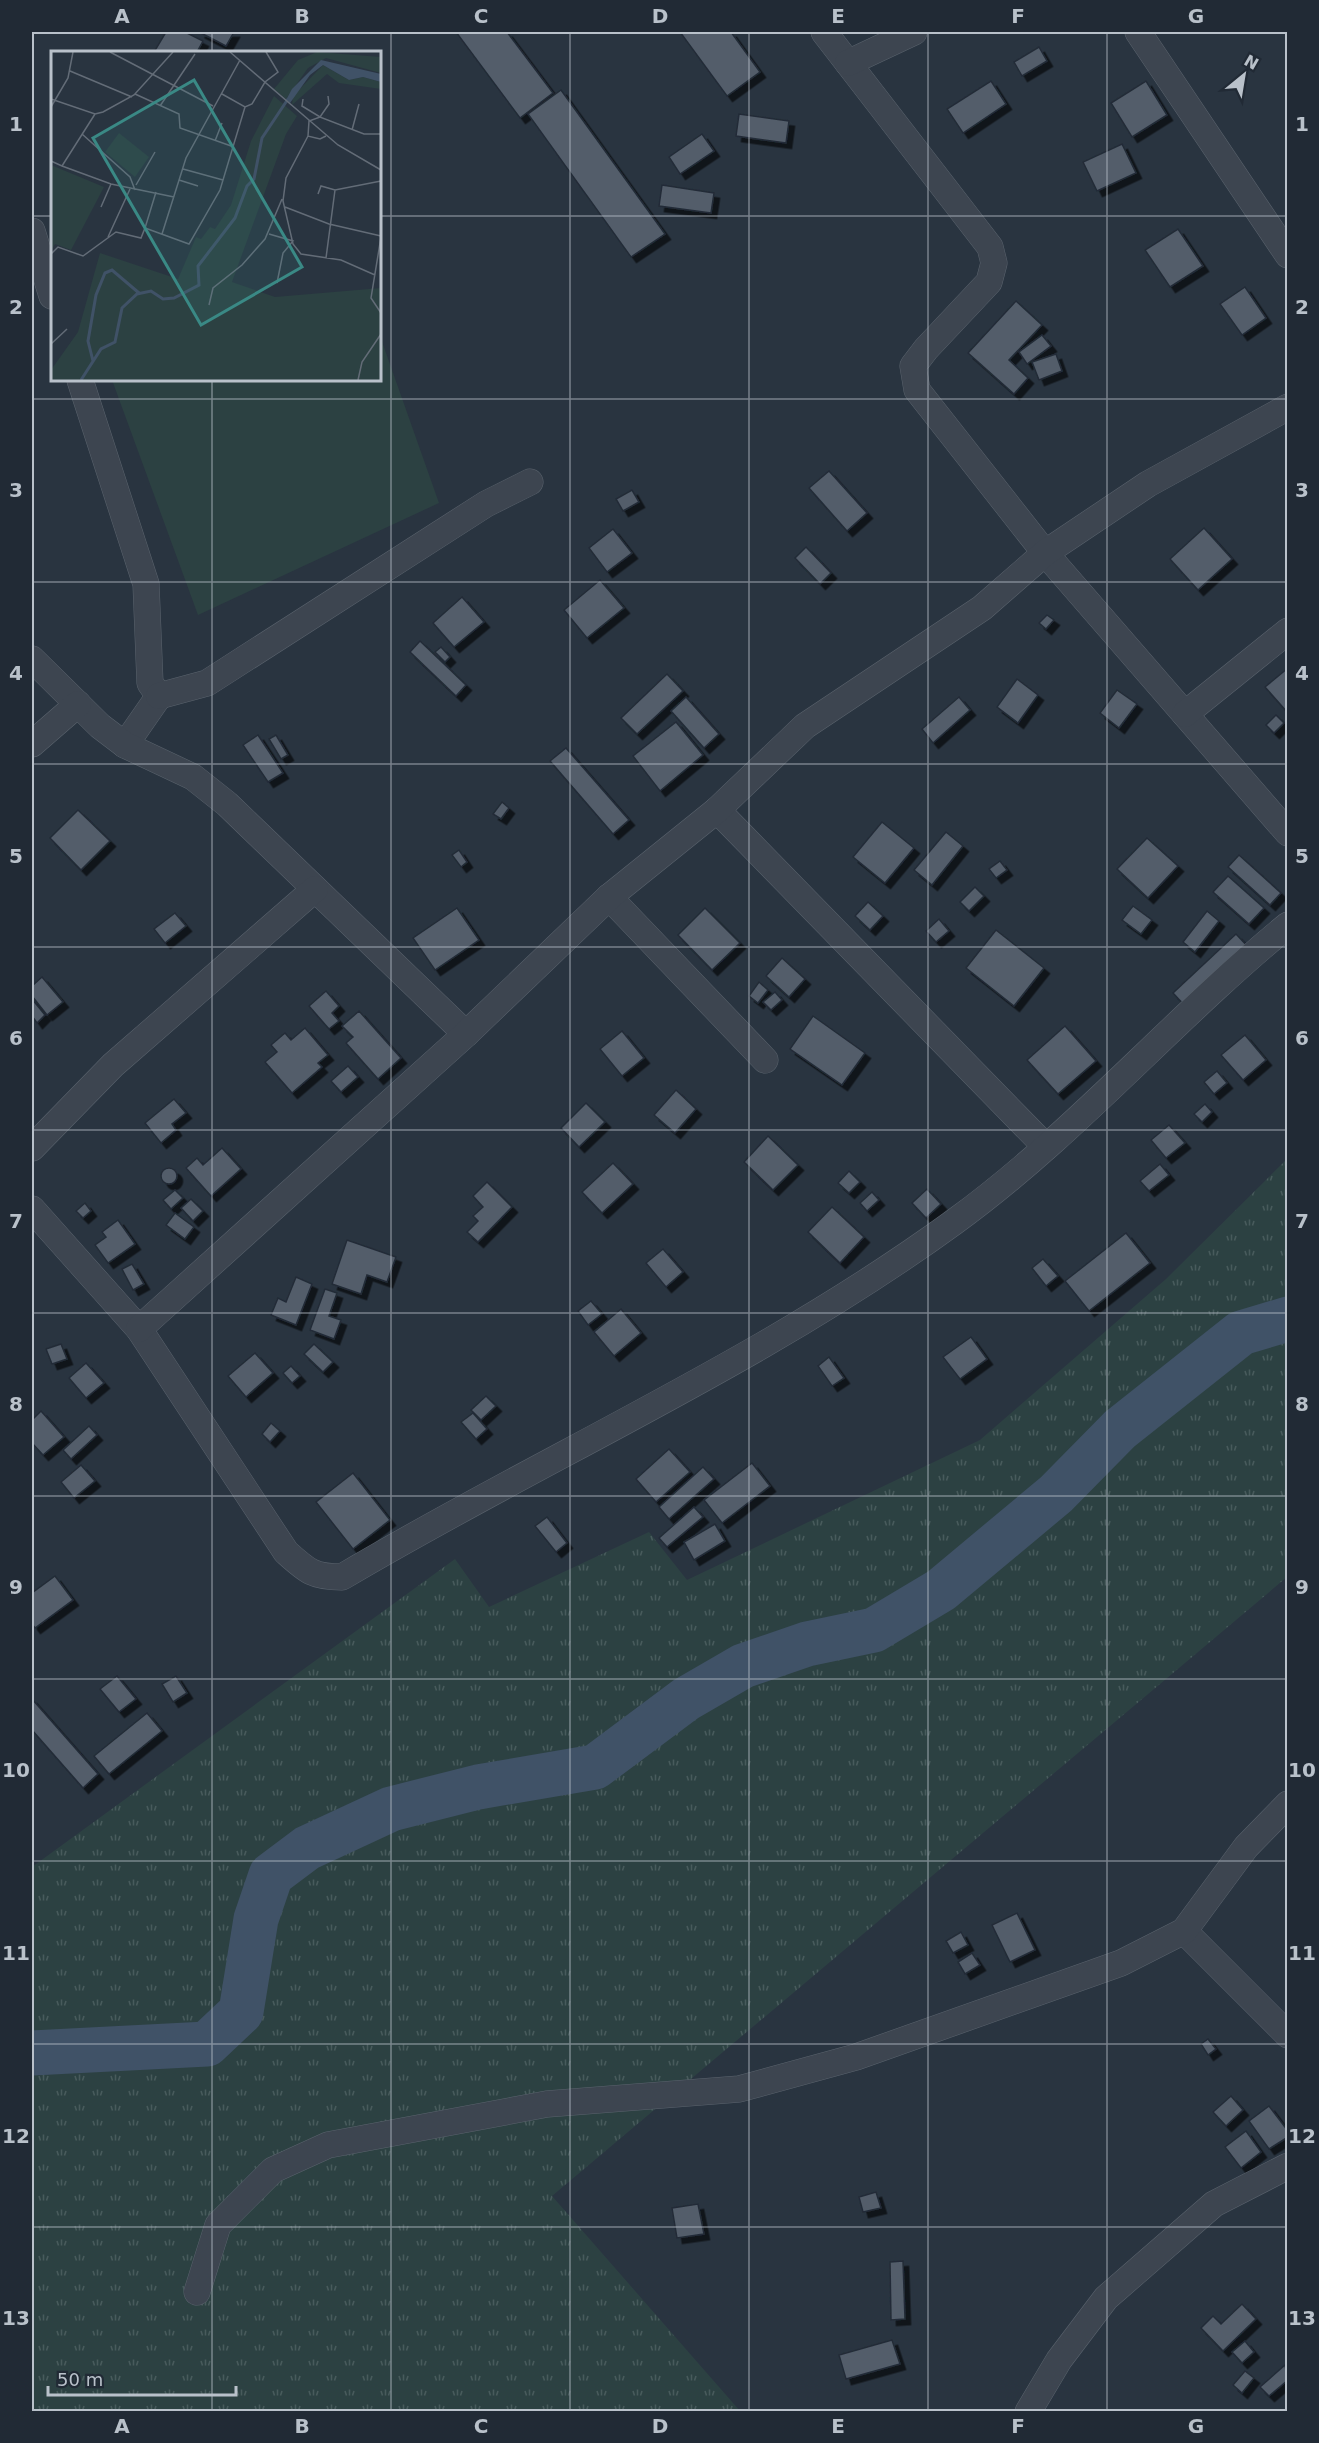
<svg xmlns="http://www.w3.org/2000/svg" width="1319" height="2443" font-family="'DejaVu Sans',sans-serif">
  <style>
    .grass { fill: url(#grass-tufts) }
    .pitch { fill: #2c4142 }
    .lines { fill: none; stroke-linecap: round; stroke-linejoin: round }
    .river { stroke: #405267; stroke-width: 45 }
    .building { fill: #525d6a; stroke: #232c37; stroke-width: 1.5; filter: url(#shadow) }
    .street-casing { stroke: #5a636d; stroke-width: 27 }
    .street { stroke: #3d4550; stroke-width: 26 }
    .grid { fill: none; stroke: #b9c1ca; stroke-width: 1.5; stroke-opacity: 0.55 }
    .inset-river { fill: none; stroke: #405267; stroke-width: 3 }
    .inset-road { fill: none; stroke: #636c77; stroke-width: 1.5 }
    .view { fill: #3a8985; fill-opacity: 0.15; stroke: #3a8985; stroke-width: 3 }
    .inset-edge { fill: none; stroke: #b9c1ca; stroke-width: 3 }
    .neatline { fill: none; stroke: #b9c1ca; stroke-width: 2 }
    .grid-label { font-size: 20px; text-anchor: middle; font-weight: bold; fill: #b9c1ca }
  </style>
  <defs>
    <pattern id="grass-tufts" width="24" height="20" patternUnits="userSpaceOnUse" patternTransform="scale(1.5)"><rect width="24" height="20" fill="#2c4142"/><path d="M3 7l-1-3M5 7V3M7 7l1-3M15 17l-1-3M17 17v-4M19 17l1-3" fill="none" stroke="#485b5c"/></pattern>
    <filter id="shadow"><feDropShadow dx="5.5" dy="5.5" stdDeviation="0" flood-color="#0009"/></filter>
  </defs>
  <rect width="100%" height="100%" fill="#293440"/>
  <path class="grass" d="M 1287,1159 L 1287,1577 L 552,2196 L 740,2411 L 32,2411 L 32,1867 L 455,1559 L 489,1607 L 649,1532 L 687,1580 L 980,1440 L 1166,1279 Z"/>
  <path class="pitch" d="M 380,336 L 439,503 L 198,615 L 112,380 L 380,380 Z"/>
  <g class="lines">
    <path class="river" d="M 32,2053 L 207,2044 L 241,2012 L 256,1919 L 271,1875 L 307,1848 L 391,1809 L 478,1787 L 595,1767 L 686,1699 L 743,1666 L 807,1644 L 874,1630 L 941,1590 L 1056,1494 L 1120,1429 L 1241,1333 L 1288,1319"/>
  </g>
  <g class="building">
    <path d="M 166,32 L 185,32 L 203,41 L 197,52 L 154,52 Z"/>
    <path d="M 199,32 L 234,32 L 226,46 Z"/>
    <path d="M 456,32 L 507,32 L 553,93 L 520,118 Z"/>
    <path d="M 680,32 L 731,32 L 760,72 L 727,96 Z"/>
    <path d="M 1039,47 L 1047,61 L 1022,76 L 1014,62 Z"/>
    <path d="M 991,81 L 1006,104 L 963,133 L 947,109 Z"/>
    <path d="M 1146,81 L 1167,115 L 1132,137 L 1111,103 Z"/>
    <path d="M 561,90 L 665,234 L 631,257 L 528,114 Z"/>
    <path d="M 739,114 L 789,121 L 786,143 L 736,136 Z"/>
    <path d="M 702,134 L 714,151 L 680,174 L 669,157 Z"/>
    <path d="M 1122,144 L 1136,173 L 1097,191 L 1083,162 Z"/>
    <path d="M 662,185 L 714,193 L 711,213 L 659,206 Z"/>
    <path d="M 1178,229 L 1203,266 L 1170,287 L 1145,250 Z"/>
    <path d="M 1245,287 L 1266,318 L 1242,335 L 1220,304 Z"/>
    <path d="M 1016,301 L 1042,325 L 1009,360 L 1028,378 L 1014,394 L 968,353 Z"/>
    <path d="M 1042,335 L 1051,346 L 1027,364 L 1019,352 Z"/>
    <path d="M 1056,354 L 1062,371 L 1039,380 L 1032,362 Z"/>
    <path d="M 829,471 L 867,513 L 847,531 L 809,488 Z"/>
    <path d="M 632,490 L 639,502 L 623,511 L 616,499 Z"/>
    <path d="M 1204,528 L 1232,559 L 1198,590 L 1170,559 Z"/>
    <path d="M 613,529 L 632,553 L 607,572 L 589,548 Z"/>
    <path d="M 806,547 L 831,573 L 820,584 L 795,558 Z"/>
    <path d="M 600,580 L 624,608 L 587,638 L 564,610 Z"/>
    <path d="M 462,597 L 484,622 L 454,647 L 433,623 Z"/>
    <path d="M 1047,615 L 1054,620 L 1046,629 L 1039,623 Z"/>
    <path d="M 420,641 L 466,685 L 456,696 L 410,652 Z"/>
    <path d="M 441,647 L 450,657 L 445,662 L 435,652 Z"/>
    <path d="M 1288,668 L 1288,713 L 1265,687 Z"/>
    <path d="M 667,674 L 683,691 L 637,734 L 621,718 Z"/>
    <path d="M 1017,679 L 1038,695 L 1018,723 L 997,707 Z"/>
    <path d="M 1117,690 L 1137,704 L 1119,728 L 1100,713 Z"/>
    <path d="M 686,697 L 719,734 L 704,748 L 671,711 Z"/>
    <path d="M 959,697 L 970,710 L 933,743 L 922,729 Z"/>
    <path d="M 1276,715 L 1284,723 L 1274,733 L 1266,725 Z"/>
    <path d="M 676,722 L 703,755 L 660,791 L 633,756 Z"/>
    <path d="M 258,735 L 283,773 L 268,782 L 243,745 Z"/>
    <path d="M 276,735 L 288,755 L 281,759 L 269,739 Z"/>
    <path d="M 566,748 L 629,820 L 613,834 L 550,761 Z"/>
    <path d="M 502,802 L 509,808 L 501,819 L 493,814 Z"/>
    <path d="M 78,810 L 110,841 L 81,870 L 50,838 Z"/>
    <path d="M 882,822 L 914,848 L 885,883 L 853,857 Z"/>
    <path d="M 946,832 L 963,846 L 932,885 L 914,870 Z"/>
    <path d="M 1147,838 L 1178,866 L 1148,898 L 1117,869 Z"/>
    <path d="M 459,850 L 467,862 L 461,867 L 452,855 Z"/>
    <path d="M 1239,855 L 1281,893 L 1270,905 L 1228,867 Z"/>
    <path d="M 1000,861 L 1007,870 L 996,878 L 989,869 Z"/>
    <path d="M 1228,876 L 1264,908 L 1249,924 L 1213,892 Z"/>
    <path d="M 975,887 L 984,896 L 969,911 L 960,902 Z"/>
    <path d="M 868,902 L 883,916 L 870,930 L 855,916 Z"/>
    <path d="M 1133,906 L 1152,920 L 1141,934 L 1122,920 Z"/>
    <path d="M 457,908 L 479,940 L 435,970 L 413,938 Z"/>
    <path d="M 705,908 L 740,943 L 712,970 L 678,935 Z"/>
    <path d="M 1207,911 L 1219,921 L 1195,952 L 1183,942 Z"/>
    <path d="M 175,913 L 186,926 L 165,943 L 154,929 Z"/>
    <path d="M 939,919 L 949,931 L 936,942 L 926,931 Z"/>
    <path d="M 996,930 L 1044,968 L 1014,1006 L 966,968 Z"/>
    <path d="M 1236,934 L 1250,949 L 1187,1008 L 1173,993 Z"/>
    <path d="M 782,958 L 805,979 L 789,997 L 766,976 Z"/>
    <path d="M 42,977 L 63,1002 L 47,1015 L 32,996 L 32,986 Z"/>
    <path d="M 759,982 L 768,990 L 758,1003 L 749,996 Z"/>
    <path d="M 326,991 L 339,1006 L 332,1013 L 339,1021 L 329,1029 L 309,1006 Z"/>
    <path d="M 775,992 L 782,1000 L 771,1010 L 763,1002 Z"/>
    <path d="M 32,999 L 45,1015 L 37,1023 L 32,1016 Z"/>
    <path d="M 359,1011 L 401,1058 L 378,1079 L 346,1043 L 353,1037 L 342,1026 Z"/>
    <path d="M 813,1016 L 865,1053 L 842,1085 L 790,1049 Z"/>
    <path d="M 1065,1026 L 1096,1061 L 1058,1094 L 1027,1060 Z"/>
    <path d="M 305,1028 L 328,1055 L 318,1063 L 322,1067 L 292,1093 L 265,1062 L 277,1052 L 271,1045 L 285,1033 L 291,1040 Z"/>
    <path d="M 622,1031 L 644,1058 L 622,1076 L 600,1049 Z"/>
    <path d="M 1245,1035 L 1266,1060 L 1243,1080 L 1221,1055 Z"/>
    <path d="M 348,1066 L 358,1077 L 341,1092 L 331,1081 Z"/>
    <path d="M 1217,1071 L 1227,1083 L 1214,1094 L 1204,1082 Z"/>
    <path d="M 676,1090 L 696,1109 L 675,1133 L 654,1115 Z"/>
    <path d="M 174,1099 L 186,1113 L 172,1124 L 176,1130 L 161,1143 L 145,1123 Z"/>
    <path d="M 586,1103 L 605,1122 L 579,1147 L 561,1128 Z"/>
    <path d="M 1205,1104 L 1212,1112 L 1202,1122 L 1194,1114 Z"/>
    <path d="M 1169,1125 L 1185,1143 L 1166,1158 L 1151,1140 Z"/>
    <path d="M 768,1136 L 798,1165 L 773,1190 L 744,1162 Z"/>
    <path d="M 222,1148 L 241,1169 L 211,1196 L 186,1168 L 197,1158 L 203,1165 Z"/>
    <path d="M 613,1163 L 633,1184 L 602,1213 L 582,1192 Z"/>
    <path d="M 1160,1164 L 1169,1175 L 1149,1191 L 1140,1181 Z"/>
    <circle cx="169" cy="1176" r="8"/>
    <path d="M 849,1171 L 860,1182 L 849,1193 L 838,1183 Z"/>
    <path d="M 487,1182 L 512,1207 L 478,1242 L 467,1232 L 478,1221 L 473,1216 L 483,1207 L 473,1196 Z"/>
    <path d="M 927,1189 L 941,1204 L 926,1218 L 912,1203 Z"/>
    <path d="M 175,1190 L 183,1198 L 171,1209 L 163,1200 Z"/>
    <path d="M 872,1192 L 879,1200 L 867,1211 L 860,1203 Z"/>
    <path d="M 191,1199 L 203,1211 L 193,1221 L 181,1208 Z"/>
    <path d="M 85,1203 L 91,1211 L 83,1218 L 76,1211 Z"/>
    <path d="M 832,1207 L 864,1237 L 840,1263 L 808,1232 Z"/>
    <path d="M 175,1213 L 194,1227 L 185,1239 L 166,1225 Z"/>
    <path d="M 118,1220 L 135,1244 L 108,1263 L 95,1245 L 106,1237 L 102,1232 Z"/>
    <path d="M 1126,1233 L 1150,1263 L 1089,1311 L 1065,1281 Z"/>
    <path d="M 347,1240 L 396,1257 L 387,1282 L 367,1275 L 361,1294 L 332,1284 Z"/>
    <path d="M 663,1249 L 683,1272 L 666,1287 L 646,1263 Z"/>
    <path d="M 1043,1259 L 1058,1276 L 1046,1286 L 1032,1268 Z"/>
    <path d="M 132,1264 L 144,1284 L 133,1290 L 122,1269 Z"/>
    <path d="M 296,1277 L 312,1284 L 296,1325 L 271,1315 L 278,1298 L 286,1302 Z"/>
    <path d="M 325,1289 L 337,1293 L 329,1316 L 341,1320 L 334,1339 L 310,1330 Z"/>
    <path d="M 591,1301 L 602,1314 L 588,1325 L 578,1311 Z"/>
    <path d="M 621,1309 L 641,1333 L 614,1356 L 594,1332 Z"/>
    <path d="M 971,1337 L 987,1359 L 960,1379 L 943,1357 Z"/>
    <path d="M 61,1344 L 67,1359 L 52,1364 L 46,1349 Z"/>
    <path d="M 314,1344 L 333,1362 L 323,1372 L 304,1354 Z"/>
    <path d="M 255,1353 L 273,1373 L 246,1397 L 228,1376 Z"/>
    <path d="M 829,1357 L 844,1378 L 832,1386 L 818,1366 Z"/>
    <path d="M 86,1363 L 104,1383 L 86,1398 L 69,1378 Z"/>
    <path d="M 291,1366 L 300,1376 L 292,1383 L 283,1373 Z"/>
    <path d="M 486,1396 L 496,1406 L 481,1420 L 471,1410 Z"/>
    <path d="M 41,1411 L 64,1437 L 43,1455 L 32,1443 L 32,1420 Z"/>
    <path d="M 473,1413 L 487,1429 L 476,1439 L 461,1422 Z"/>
    <path d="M 271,1423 L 280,1431 L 270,1442 L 262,1434 Z"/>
    <path d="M 89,1426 L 97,1435 L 71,1459 L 63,1450 Z"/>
    <path d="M 669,1449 L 690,1472 L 656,1502 L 636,1479 Z"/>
    <path d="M 752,1463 L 770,1486 L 722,1523 L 704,1500 Z"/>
    <path d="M 81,1465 L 95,1481 L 74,1498 L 61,1482 Z"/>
    <path d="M 703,1467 L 714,1479 L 669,1519 L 659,1507 Z"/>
    <path d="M 353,1473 L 390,1520 L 353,1549 L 316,1502 Z"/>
    <path d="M 694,1507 L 703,1517 L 667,1547 L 659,1538 Z"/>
    <path d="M 547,1517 L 567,1543 L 556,1552 L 535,1526 Z"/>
    <path d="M 715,1524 L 725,1541 L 694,1560 L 684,1542 Z"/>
    <path d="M 55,1576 L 73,1600 L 35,1628 L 32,1624 L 32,1593 Z"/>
    <path d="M 117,1676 L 136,1699 L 119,1712 L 100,1689 Z"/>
    <path d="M 176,1676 L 187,1693 L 173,1702 L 162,1684 Z"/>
    <path d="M 32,1699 L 98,1774 L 83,1788 L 32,1730 Z"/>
    <path d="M 147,1713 L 162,1731 L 109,1774 L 94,1756 Z"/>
    <path d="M 1017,1913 L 1035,1950 L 1010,1962 L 992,1925 Z"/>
    <path d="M 961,1932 L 968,1945 L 953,1953 L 946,1941 Z"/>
    <path d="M 972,1953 L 980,1965 L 965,1974 L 958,1962 Z"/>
    <path d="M 1208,2039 L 1216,2049 L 1208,2055 L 1201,2044 Z"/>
    <path d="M 1231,2096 L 1243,2110 L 1226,2126 L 1213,2112 Z"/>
    <path d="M 1269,2106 L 1288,2131 L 1288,2137 L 1269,2149 L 1249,2121 Z"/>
    <path d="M 1246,2131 L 1261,2152 L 1241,2168 L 1225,2147 Z"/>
    <path d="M 876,2192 L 881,2208 L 863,2212 L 859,2197 Z"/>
    <path d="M 698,2204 L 704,2234 L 677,2238 L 672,2208 Z"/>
    <path d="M 903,2261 L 905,2319 L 891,2320 L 890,2262 Z"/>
    <path d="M 1242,2304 L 1256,2319 L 1223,2351 L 1201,2328 L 1213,2316 L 1221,2324 Z"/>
    <path d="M 892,2340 L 900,2364 L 846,2379 L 839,2355 Z"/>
    <path d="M 1245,2341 L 1254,2352 L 1242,2363 L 1232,2352 Z"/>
    <path d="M 1285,2365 L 1288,2380 L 1269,2396 L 1260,2387 Z"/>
    <path d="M 1245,2371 L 1254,2378 L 1242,2393 L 1233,2385 Z"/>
  </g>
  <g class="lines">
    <defs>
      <g id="street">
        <path d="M 824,32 L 990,247 L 994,263 L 989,282 L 926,349 L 913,366 L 917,390 L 1045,553 L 1288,833"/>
        <path d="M 1138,32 L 1288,255"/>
        <path d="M 848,63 L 914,32"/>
        <path d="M 32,231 L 52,296"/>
        <path d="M 80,380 L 146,584 L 150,683 L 159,696 L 125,745"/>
        <path d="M 32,659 L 100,726 L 125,745 L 193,777 L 227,804 L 466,1034"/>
        <path d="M 159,696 L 207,683 L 486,504 L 530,482"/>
        <path d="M 1185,714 L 1288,631"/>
        <path d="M 32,744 L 78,704"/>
        <path d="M 717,810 L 1046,1147"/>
        <path d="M 609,897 L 765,1060"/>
        <path d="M 32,1148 L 113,1065 L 315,889"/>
        <path d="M 32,1209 L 139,1329 L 286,1552 C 307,1571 313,1577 342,1577 C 544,1457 762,1362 954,1222 C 1074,1135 1172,1020 1288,925"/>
        <path d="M 139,1329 L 466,1034 L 609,897 L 717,810 L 805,726 L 982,608 L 1045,553 L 1148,484 L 1288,407"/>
        <path d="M 1184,1931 L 1288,2035"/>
        <path d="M 197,2292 L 218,2225 L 273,2170 L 328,2145 L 547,2104 L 739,2089 L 856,2057 L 1121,1963 L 1184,1931 L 1246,1847 L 1288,1804"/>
        <path d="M 1028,2412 L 1059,2360 L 1106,2298 L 1214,2204 L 1288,2166"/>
      </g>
    </defs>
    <use href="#street" class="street-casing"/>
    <use href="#street" class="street"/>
  </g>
  <path class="grid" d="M 212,32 L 212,52M 391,32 L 391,2412M 570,32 L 570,2412M 749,32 L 749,2412M 928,32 L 928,2412M 1107,32 L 1107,2412M 32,216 L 52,216M 380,216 L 1288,216M 212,380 L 212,2412M 32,399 L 1288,399M 32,582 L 1288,582M 32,764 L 1288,764M 32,947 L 1288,947M 32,1130 L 1288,1130M 32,1313 L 1288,1313M 32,1496 L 1288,1496M 32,1679 L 1288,1679M 32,1861 L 1288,1861M 32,2044 L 1288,2044M 32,2227 L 1288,2227"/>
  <g transform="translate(51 51)">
    <rect width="330" height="330" fill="#293440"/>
    <path d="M 266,1 L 330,6 L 330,22 L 275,7 L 257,17 L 235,48 L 223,38 L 247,9 ZM 272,14 L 298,29 L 312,26 L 330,31 L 330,38 L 288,32 L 276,23 L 241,54 L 242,45 ZM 223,45 L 246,65 L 235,83 L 181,231 L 224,246 L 330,237 L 330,329 L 0,329 L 0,319 L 27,281 L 49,202 L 127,228 L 145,186 L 150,188 L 159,176 L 164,178 L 180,154 L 200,90 Z" fill="#2c4142"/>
    <path d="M 0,114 L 53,136 L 20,199 L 4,193 L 0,200 Z" fill="#2c4142"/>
    <path d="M 68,82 L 98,106 L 84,126 L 54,101 Z" fill="#2c4142"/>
    <path d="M 270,9 L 330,23 L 330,31 L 312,26 L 298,29 L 272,14 L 259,24 L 239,52 L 235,49 L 241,38 Z" fill="#405267"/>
    <path class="inset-river" d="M 42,310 L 37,290 L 45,244 L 54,222 L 61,219 L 88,242M 30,329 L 50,298 L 64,291 L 71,257 L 86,243 L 100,240 L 112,248 L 123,247 L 148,234 L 147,215 L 184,167 L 196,135 L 203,128 L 211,87 L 237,48"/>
    <path class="inset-road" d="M 59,1 L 162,55M 179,1 L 287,94 L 330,119M 19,20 L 81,46M 84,43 L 128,63 L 129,77 L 183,96M 171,43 L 194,56 L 201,53 L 214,31 L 227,21 L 215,1M 0,48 L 44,63 L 52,61 L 83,44 L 122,1M 252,48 L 251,55 L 269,66 L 278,53 L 277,45M 109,55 L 144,3M 0,56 L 17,27 L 22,1M 301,79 L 308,53M 31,83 L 79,126 L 84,139M 257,85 L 258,70 L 269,66 L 313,83 L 330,83M 275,85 L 269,88 L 257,85 L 235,127 L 232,150 L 242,193 L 250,203 L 290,209 L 324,224M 164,90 L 171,72M 0,110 L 11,115 L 44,63M 11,115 L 60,133 L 123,146M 132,118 L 172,129M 128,129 L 147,135M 85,134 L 104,101M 267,143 L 270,135 L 284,139 L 330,130M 50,156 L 60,133M 234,156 L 278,173 L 330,185M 94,177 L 105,141M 111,183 L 135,107 L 189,9M 218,183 L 242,190 L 232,202 L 226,232M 57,186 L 79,138M 330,186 L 320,247 L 330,262M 0,203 L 7,196 L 32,205 L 65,181 L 90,187 L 94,177 L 138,193 L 169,139 L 194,56M 275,207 L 284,139M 158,254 L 162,237 L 191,214 L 214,188 L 231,148M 0,293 L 16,278M 307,329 L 311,311 L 330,283"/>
    <path class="view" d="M 143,29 L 251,216 L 150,274 L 42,87 Z"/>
    <rect width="330" height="330" class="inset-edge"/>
  </g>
  <rect width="1319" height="2443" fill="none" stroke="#212a35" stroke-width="66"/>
  <g transform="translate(1244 75) rotate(30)" stroke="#212a35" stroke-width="4.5" paint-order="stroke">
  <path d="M0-4.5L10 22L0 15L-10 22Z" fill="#b9c1ca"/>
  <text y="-9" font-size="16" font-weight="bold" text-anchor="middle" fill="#b9c1ca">N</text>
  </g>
  <path d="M48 2386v9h188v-9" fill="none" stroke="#b9c1ca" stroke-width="3"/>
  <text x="57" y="2386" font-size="18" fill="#b9c1ca" stroke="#212a35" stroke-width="4.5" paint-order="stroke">50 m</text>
  <rect x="33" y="33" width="1253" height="2377" class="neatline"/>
  <g class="grid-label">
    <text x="122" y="23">A</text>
    <text x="302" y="23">B</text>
    <text x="481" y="23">C</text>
    <text x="660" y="23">D</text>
    <text x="838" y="23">E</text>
    <text x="1018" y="23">F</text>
    <text x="1196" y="23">G</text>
    <text x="16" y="131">1</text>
    <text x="1302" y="131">1</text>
    <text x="16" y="314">2</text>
    <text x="1302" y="314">2</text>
    <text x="16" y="497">3</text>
    <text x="1302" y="497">3</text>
    <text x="16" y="680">4</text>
    <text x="1302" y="680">4</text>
    <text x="16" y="863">5</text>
    <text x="1302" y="863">5</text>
    <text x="16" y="1045">6</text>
    <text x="1302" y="1045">6</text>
    <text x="16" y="1228">7</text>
    <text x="1302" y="1228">7</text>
    <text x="16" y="1411">8</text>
    <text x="1302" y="1411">8</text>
    <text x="16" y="1594">9</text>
    <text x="1302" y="1594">9</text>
    <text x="16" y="1777">10</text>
    <text x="1302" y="1777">10</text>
    <text x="16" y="1960">11</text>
    <text x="1302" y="1960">11</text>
    <text x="16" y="2143">12</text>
    <text x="1302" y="2143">12</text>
    <text x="16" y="2325">13</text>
    <text x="1302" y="2325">13</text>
    <text x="122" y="2433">A</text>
    <text x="302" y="2433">B</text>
    <text x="481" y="2433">C</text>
    <text x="660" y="2433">D</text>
    <text x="838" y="2433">E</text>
    <text x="1018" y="2433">F</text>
    <text x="1196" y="2433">G</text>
  </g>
</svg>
